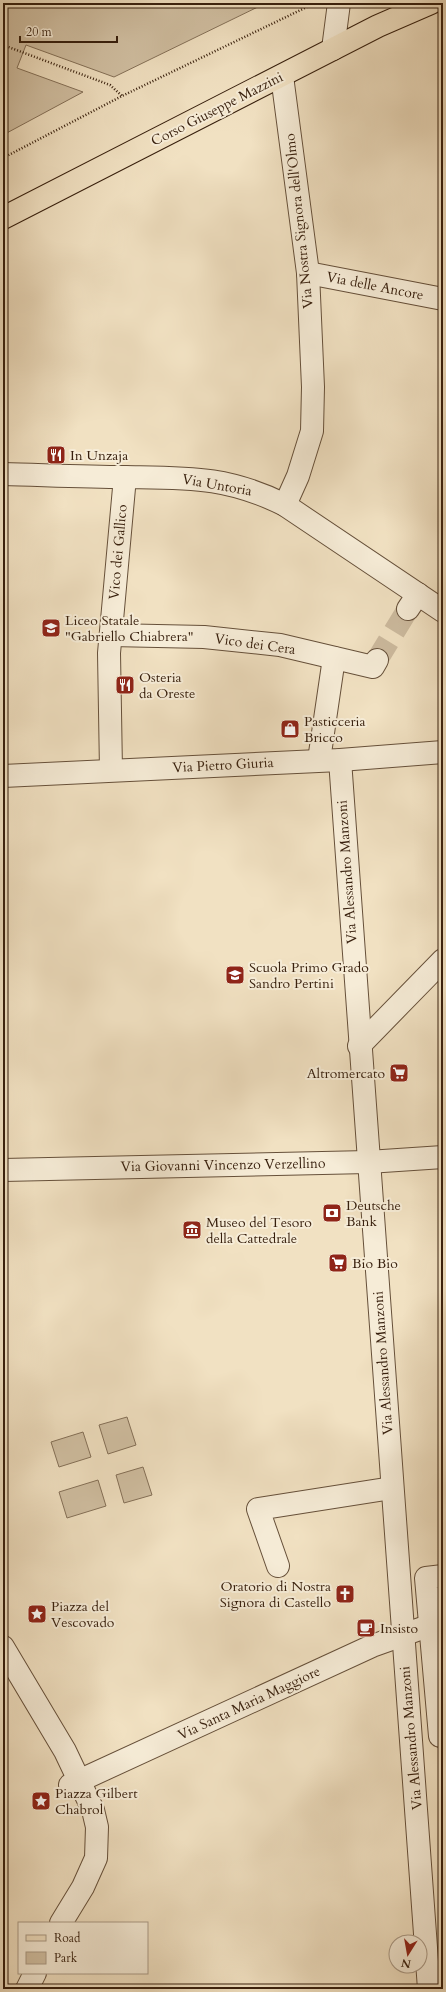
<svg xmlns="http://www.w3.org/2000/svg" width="446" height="1992" font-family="Cardo,serif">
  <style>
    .green { fill: #d1c0a3; stroke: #847058 }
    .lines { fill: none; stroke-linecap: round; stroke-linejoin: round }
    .minor-tunnel { stroke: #ccba9e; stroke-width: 22; stroke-dasharray: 22 11; stroke-linecap: butt }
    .minor-casing { stroke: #66503a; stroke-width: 24 }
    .major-casing { stroke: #371f0d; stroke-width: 24 }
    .path { stroke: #371f0d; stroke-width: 2.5; stroke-dasharray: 1 2; stroke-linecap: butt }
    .minor { stroke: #f6ecd7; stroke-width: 22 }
    .major { stroke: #f1e1c2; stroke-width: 22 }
    .labels { text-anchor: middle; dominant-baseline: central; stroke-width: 4; stroke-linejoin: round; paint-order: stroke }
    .street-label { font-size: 14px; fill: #371f0d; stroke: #f6ecd7 }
    .poi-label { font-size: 14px; fill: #371f0d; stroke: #f6ecd7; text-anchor: start }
  </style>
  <rect width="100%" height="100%" fill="#f1e1c2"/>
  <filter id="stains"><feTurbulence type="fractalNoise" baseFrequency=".005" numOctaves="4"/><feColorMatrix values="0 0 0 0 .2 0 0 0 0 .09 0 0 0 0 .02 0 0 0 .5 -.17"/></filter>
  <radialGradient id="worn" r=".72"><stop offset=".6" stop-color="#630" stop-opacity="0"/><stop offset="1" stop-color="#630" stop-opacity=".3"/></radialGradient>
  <g class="green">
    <path d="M 3,3 L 266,3 L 114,77 L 26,45 L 17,68 L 83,92 L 3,135 Z"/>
    <path d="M 127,1417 L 136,1445 L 108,1454 L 99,1425 Z"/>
    <path d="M 83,1432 L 91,1457 L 59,1467 L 51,1442 Z"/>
    <path d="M 143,1467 L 152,1495 L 124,1503 L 116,1475 Z"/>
    <path d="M 98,1480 L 106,1506 L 67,1518 L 59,1492 Z"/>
  </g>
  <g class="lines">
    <path class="minor-tunnel" d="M 377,660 L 408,609"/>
    <defs>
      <g id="minor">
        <path d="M 333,49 L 339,3"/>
        <path d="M 282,76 L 308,273 L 313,387 L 312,431 L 298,476 L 285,505"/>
        <path d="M 308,273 L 443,299"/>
        <path d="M 3,474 C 44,475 84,477 125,477 C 188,478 227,476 285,505 L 443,611"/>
        <path d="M 408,609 L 418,594"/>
        <path d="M 111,635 L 204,637 L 280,645 L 373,667 L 377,660"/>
        <path d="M 319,760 L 334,658"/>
        <path d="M 340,760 L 429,1989"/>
        <path d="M 111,770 L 109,653 L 125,477"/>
        <path d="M 3,776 L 340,760 L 443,752"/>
        <path d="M 359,1046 L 443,960"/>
        <path d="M 3,1170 L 368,1162 L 443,1157"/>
        <path d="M 278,1566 L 258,1509 L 392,1488"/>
        <path d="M 443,1576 L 426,1578 L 440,1736 L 443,1736"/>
        <path d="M 3,1647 L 65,1751 L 93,1810 L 97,1827 L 96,1858 L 83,1887 L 61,1923"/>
        <path d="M 70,1785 L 372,1646 L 431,1625"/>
        <path d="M 27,1989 L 35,1973"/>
      </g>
      <path id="major" d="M 3,218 L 378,26 L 431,3"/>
    </defs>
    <use href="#minor" class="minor-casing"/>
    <use href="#major" class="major-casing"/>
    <g class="path">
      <path d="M 3,45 L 110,85 L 122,96"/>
      <path d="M 3,158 L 122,96 L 311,5"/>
    </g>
    <use href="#minor" class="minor"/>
    <use href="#major" class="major"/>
  </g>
  <defs>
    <symbol id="restaurant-square" viewBox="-11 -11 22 22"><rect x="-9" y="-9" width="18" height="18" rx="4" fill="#8f2418" stroke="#f6ecd7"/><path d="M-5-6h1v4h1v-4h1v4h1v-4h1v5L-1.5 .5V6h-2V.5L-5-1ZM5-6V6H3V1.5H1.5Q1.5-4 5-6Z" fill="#fff"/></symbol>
    <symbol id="school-square" viewBox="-11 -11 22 22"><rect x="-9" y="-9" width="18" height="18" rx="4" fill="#8f2418" stroke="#f6ecd7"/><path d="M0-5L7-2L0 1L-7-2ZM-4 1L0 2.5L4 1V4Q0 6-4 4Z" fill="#fff"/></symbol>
    <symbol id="shop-square" viewBox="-11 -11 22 22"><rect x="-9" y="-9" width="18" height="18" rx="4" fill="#8f2418" stroke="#f6ecd7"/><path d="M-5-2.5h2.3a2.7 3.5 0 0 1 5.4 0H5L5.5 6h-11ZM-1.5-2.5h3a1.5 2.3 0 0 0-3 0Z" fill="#fff"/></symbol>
    <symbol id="supermarket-square" viewBox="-11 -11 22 22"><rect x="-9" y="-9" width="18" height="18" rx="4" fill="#8f2418" stroke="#f6ecd7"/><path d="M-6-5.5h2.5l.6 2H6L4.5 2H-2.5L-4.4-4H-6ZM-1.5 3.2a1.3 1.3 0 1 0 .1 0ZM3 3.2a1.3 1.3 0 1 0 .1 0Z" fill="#fff"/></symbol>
    <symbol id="bank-square" viewBox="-11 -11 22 22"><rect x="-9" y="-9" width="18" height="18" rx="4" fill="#8f2418" stroke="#f6ecd7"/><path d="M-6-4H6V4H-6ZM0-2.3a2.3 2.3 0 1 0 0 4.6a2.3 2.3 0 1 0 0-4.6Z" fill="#fff"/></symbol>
    <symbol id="museum-square" viewBox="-11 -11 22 22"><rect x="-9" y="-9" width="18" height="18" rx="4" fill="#8f2418" stroke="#f6ecd7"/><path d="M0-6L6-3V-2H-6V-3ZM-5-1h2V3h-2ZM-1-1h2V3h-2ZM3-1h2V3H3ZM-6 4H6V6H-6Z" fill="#fff"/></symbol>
    <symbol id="church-square" viewBox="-11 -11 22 22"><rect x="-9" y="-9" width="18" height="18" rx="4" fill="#8f2418" stroke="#f6ecd7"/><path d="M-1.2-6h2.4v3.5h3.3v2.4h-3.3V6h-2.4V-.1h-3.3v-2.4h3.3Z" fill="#fff"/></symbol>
    <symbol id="sight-square" viewBox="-11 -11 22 22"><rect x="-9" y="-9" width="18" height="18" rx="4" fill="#8f2418" stroke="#f6ecd7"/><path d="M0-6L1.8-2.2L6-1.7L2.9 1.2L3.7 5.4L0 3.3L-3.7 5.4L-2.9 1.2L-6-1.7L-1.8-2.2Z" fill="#fff"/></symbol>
    <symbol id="cafe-square" viewBox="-11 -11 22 22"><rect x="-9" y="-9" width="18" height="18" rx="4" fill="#8f2418" stroke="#f6ecd7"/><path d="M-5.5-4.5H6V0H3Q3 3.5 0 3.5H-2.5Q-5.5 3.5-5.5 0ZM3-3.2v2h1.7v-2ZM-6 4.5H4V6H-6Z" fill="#fff"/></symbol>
  </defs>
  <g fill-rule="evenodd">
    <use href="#restaurant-square" x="45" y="444" width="22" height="22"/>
    <use href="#school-square" x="40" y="617" width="22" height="22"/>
    <use href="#restaurant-square" x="114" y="674" width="22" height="22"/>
    <use href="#shop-square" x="279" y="718" width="22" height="22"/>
    <use href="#school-square" x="224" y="964" width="22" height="22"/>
    <use href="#supermarket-square" x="388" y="1062" width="22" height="22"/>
    <use href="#bank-square" x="321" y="1202" width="22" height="22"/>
    <use href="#museum-square" x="181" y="1219" width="22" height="22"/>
    <use href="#supermarket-square" x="327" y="1252" width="22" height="22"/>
    <use href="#church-square" x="334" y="1583" width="22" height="22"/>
    <use href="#sight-square" x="26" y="1603" width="22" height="22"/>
    <use href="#cafe-square" x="355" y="1617" width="22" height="22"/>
    <use href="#sight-square" x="30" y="1790" width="22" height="22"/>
  </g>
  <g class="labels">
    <g class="street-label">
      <text transform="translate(217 109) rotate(-27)">Corso Giuseppe Mazzini</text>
      <text transform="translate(299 221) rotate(-96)">Via Nostra Signora dell'Olmo</text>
      <text transform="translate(375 286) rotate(11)">Via delle Ancore</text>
      <text transform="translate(217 485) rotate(10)">Via Untoria</text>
      <text transform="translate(118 552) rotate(-85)">Vico dei Gallico</text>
      <text transform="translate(255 644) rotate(8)">Vico dei Cera</text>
      <text transform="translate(223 765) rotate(-3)">Via Pietro Giuria</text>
      <text transform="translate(347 872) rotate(-94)">Via Alessandro Manzoni</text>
      <text transform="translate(223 1165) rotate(-1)">Via Giovanni Vincenzo Verzellino</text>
      <text transform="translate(383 1363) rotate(-94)">Via Alessandro Manzoni</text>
      <text transform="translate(249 1703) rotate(-25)">Via Santa Maria Maggiore</text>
      <text transform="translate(411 1738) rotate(-95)">Via Alessandro Manzoni</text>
    </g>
    <g class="poi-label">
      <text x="70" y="455">In Unzaja</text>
      <text x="65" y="620">Liceo Statale<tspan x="65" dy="16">"Gabriello Chiabrera"</tspan></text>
      <text x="139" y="677">Osteria<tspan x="139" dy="16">da Oreste</tspan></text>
      <text x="304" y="721">Pasticceria<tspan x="304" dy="16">Bricco</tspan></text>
      <text x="249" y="967">Scuola Primo Grado<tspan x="249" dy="16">Sandro Pertini</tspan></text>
      <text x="385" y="1073" text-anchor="end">Altromercato</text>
      <text x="346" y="1205">Deutsche<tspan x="346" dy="16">Bank</tspan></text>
      <text x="206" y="1222">Museo del Tesoro<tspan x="206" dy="16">della Cattedrale</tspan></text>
      <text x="352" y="1263">Bio Bio</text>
      <text x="331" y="1586" text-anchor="end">Oratorio di Nostra<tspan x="331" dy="16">Signora di Castello</tspan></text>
      <text x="51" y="1606">Piazza del<tspan x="51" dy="16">Vescovado</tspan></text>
      <text x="380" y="1628">Insisto</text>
      <text x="55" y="1793">Piazza Gilbert<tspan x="55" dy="16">Chabrol</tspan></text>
    </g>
  </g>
  <rect width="446" height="1992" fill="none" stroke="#f1e1c2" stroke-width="16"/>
  <rect x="4" y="4" width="438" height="1984" fill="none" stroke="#371f0d" stroke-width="2"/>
  <rect x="8" y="8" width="430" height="1976" fill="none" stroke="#371f0d"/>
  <rect x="18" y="1922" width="130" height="52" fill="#f6ecd7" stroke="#aa9a86"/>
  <rect x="26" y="1935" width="20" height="6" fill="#f1e1c2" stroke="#aa9a86"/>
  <text x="54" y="1942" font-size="12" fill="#371f0d">Road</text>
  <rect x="26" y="1952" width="20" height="12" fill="#d1c0a3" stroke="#aa9a86"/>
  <text x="54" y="1962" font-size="12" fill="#371f0d">Park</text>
  <g transform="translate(408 1954) rotate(191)"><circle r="19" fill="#f6ecd7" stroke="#aa9a86"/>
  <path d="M0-3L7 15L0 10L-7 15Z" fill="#8f2418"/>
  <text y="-6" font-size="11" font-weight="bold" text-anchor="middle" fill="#371f0d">N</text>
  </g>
  <path d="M20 36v6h97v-6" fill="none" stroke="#371f0d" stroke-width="2"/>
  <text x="26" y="36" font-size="12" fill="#371f0d" stroke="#f6ecd7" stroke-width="3" paint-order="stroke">20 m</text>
  <rect width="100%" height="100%" filter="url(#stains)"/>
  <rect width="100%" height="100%" fill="url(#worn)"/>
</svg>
